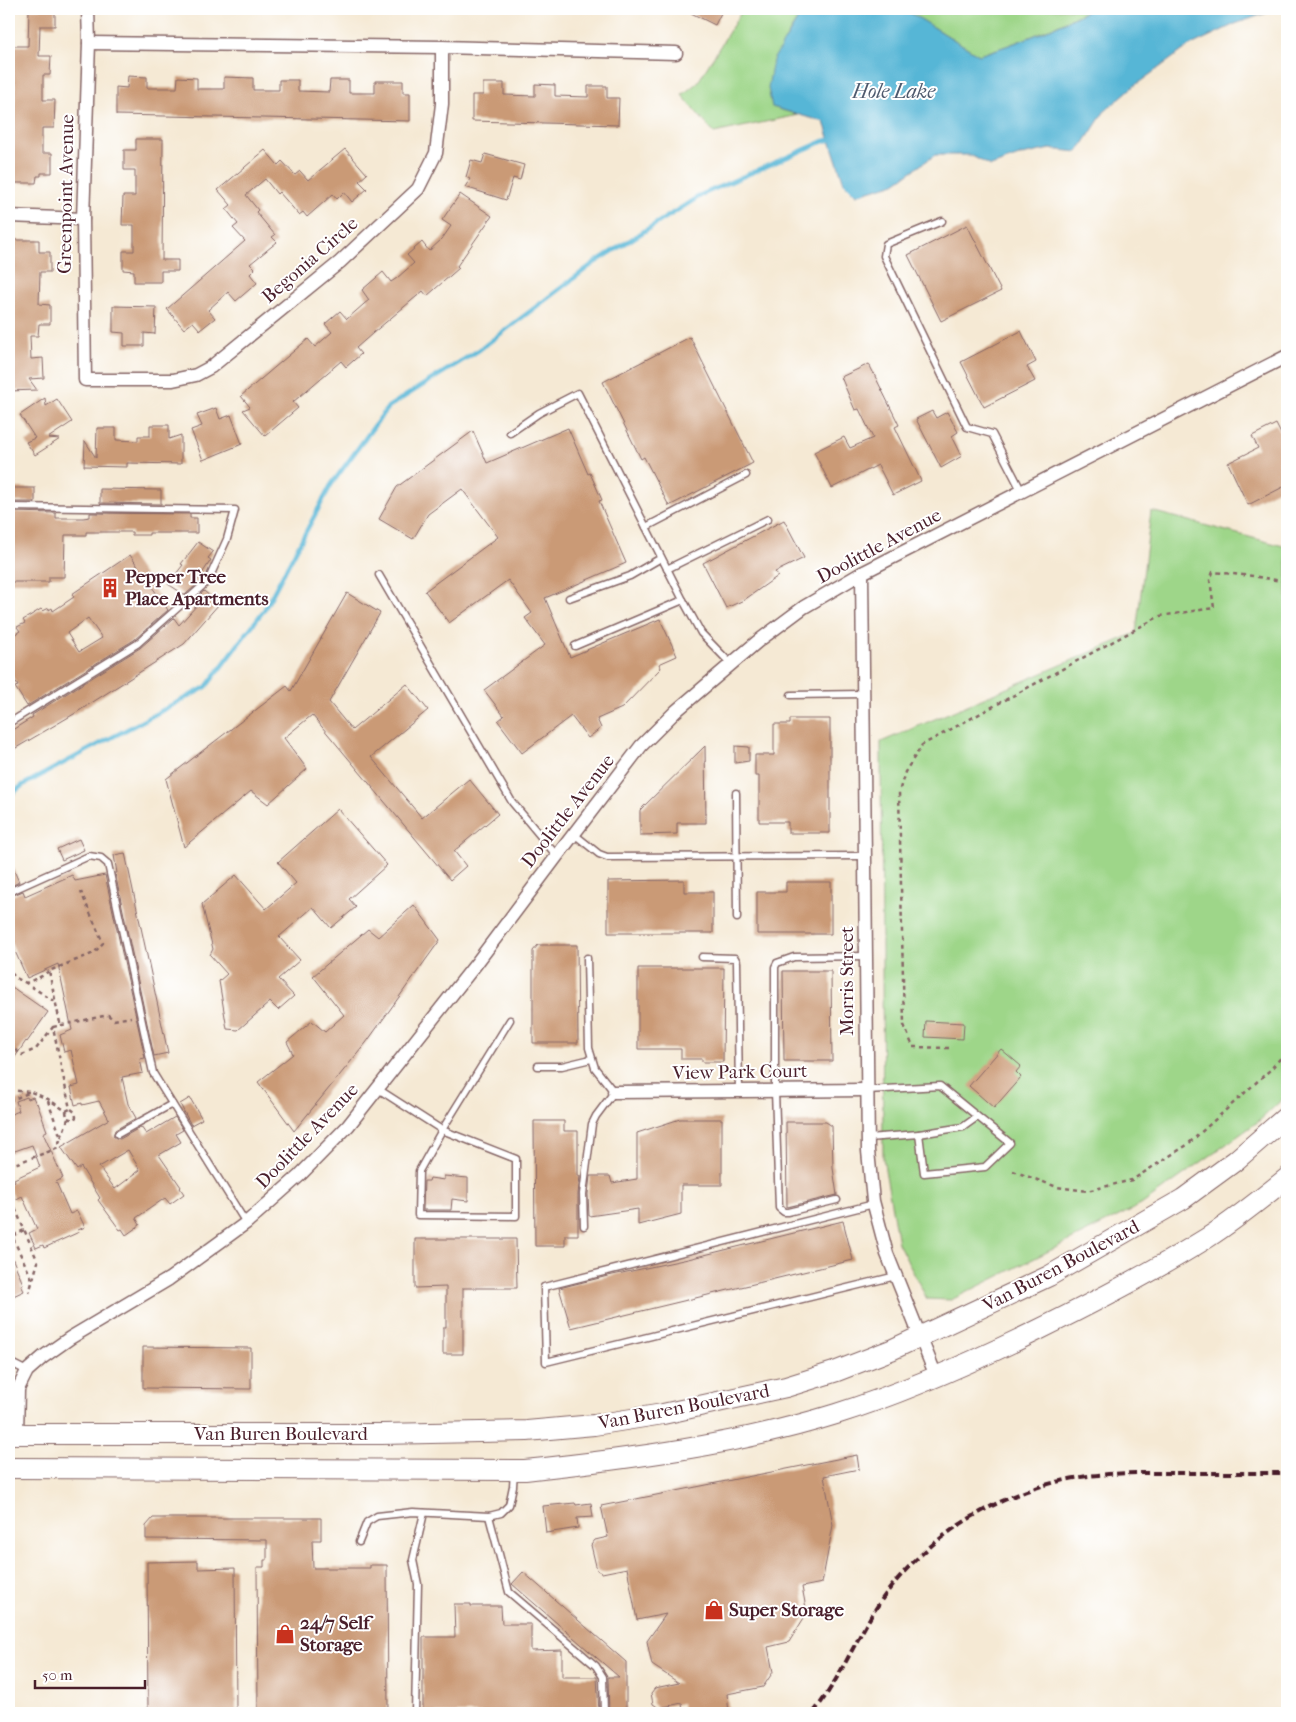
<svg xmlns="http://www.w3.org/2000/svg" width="1296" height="1722" font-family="'IM FELL French Canon',serif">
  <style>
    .green { fill: #9ed689; stroke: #747a5a }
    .water { fill: #57b6d6; stroke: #506a80 }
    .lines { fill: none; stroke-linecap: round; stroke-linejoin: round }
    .stream { stroke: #57b6d6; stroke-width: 4.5 }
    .building { fill: #ca9a76; fill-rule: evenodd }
    .lane-casing { stroke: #866666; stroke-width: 9 }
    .street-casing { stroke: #866666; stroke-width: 15 }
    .primary-casing { stroke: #866666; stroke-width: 22 }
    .path { stroke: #866666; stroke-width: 2.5; stroke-dasharray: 4 4; stroke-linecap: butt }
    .lane { stroke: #fff; stroke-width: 6 }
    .street { stroke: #fff; stroke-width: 12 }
    .primary { stroke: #fff; stroke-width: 20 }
    .rail { stroke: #4a1f2b; stroke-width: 4; stroke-dasharray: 8 4; stroke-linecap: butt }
    .labels { text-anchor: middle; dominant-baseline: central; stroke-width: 4; stroke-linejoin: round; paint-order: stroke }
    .street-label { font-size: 19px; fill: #4a1f2b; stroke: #fff }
    .poi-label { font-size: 19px; font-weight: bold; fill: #4a1f2b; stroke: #fff; text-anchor: start }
    .water-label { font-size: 20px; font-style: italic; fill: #4f5b6f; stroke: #fff }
  </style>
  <rect width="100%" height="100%" fill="#fff"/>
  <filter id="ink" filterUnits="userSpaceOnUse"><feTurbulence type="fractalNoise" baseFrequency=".02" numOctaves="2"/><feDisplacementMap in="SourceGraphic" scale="10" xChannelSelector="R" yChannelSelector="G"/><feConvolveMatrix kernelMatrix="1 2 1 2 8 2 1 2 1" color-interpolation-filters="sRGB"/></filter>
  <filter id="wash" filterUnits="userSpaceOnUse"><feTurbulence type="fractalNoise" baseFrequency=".0096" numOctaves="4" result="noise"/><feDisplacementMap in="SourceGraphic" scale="20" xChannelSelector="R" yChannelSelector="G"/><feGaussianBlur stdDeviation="1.12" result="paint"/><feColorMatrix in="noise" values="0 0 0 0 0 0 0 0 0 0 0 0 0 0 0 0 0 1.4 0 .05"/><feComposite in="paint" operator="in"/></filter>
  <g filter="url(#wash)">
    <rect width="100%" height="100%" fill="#f5e9d4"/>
    <g class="green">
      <path d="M 743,9 L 804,9 L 787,36 L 773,107 L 798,115 L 714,133 L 682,95 L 698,82 Z"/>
      <path d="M 904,9 L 1090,9 C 1054,28 1018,43 979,55 Z"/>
      <path d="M 1151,511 L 1287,547 L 1287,1095 L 1259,1121 L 1141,1205 L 951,1300 L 927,1299 L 898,1243 L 883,1158 L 881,742 L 1136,633 Z"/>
    </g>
    <path class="water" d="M 804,9 L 904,9 L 979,55 C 1018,43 1055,28 1091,9 L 1278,9 L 1235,24 L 1189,46 L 1130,89 L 1104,112 L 1078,152 L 1050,149 L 1022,155 L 991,166 L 970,155 L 935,155 L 895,183 L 856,195 L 844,183 L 824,122 L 772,107 L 768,88 L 773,60 Z"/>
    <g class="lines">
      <path class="stream" d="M 9,796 L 23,785 L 206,687 L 264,610 L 331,485 L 388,407 L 479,350 L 594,263 L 703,194 L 824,141 L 834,139"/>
    </g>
    <g id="blocks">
      <g class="building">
        <path d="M 29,9 L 55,9 L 55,26 L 40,26 L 39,56 L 51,56 L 50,75 L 43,75 L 43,100 L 55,100 L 54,128 L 42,128 L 42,153 L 52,153 L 52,173 L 41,173 L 41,176 L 37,176 L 36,183 L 12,183 L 15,84 L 9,84 L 9,46 L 28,46 Z"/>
        <path d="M 683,9 L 723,9 L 715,25 Z"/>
        <path d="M 128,76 L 147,77 L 147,88 L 177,88 L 178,77 L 197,78 L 197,89 L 224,89 L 224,77 L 253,78 L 253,90 L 279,90 L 279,80 L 298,80 L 298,91 L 329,92 L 330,80 L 349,80 L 349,93 L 375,93 L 375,81 L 403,81 L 403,93 L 410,93 L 410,121 L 116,115 L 116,87 L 127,88 Z"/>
        <path d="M 483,83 L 504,83 L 504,95 L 535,96 L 535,84 L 555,85 L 555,96 L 588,97 L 588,86 L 607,86 L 607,98 L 619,98 L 618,125 L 472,121 L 472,95 L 483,95 Z"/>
        <path d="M 136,139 L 163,139 L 162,260 L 178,260 L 178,271 L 161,271 L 161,282 L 134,282 L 134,271 L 123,270 L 123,251 L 134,251 L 134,225 L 122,225 L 123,196 L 135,196 L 135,170 L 124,170 L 124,150 L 136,150 Z"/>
        <path d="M 345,149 L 367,174 L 359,181 L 367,189 L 352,202 L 344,192 L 337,199 L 333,194 L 307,217 L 303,212 L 299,215 L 279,192 L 277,194 L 265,179 L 246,195 L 258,210 L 256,212 L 275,235 L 272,237 L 277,242 L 250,264 L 255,269 L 250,274 L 257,283 L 236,301 L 228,292 L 208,310 L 215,318 L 200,330 L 193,322 L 184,329 L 167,309 L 245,241 L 233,228 L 238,224 L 226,209 L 231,205 L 218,190 L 265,150 L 278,165 L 282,161 L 295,175 L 300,171 L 308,180 Z"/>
        <path d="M 485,154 L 524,165 L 520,180 L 513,178 L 506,200 L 465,187 L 470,179 L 466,177 L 471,160 L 482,163 Z"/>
        <path d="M 460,194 L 492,216 L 457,266 L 459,268 L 427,296 L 423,291 L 373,333 L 356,348 L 361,354 L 346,367 L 341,361 L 293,402 L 298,408 L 265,436 L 243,410 L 250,407 L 241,396 L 308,339 L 315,347 L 332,332 L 325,324 L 340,311 L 347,319 L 364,304 L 369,300 L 362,290 L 383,272 L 391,282 L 397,278 L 414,263 L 407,255 L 422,242 L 429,251 L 442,239 L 451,226 L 442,220 Z"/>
        <path d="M 967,225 L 1001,291 L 941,321 L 908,255 Z"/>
        <path d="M 12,240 L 39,240 L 39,252 L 50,252 L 50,272 L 40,272 L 39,304 L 50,305 L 50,324 L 39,324 L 38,336 L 30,336 L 31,359 L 43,358 L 44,378 L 29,379 L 37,390 L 9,391 Z"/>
        <path d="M 113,306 L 156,307 L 155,334 L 144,333 L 144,346 L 124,346 L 124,333 L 113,332 Z"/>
        <path d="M 1021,331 L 1036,362 L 1027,367 L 1035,381 L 984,407 L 961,362 Z"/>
        <path d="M 690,337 L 753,463 L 669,506 L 644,457 L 641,459 L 603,382 Z"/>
        <path d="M 869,364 L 899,425 L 895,427 L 921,481 L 893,495 L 878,465 L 832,488 L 814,452 L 844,437 L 850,448 L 873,438 L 859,409 L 855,410 L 841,377 Z"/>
        <path d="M 45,398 L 46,406 L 57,399 L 72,422 L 48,438 L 60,439 L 35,455 L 26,442 L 35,438 L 20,415 Z"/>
        <path d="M 216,408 L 220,419 L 231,415 L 242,444 L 203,460 L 191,430 L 202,426 L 197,415 Z"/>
        <path d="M 932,411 L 936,418 L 947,412 L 958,432 L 952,436 L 962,456 L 941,468 L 916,419 Z"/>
        <path d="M 1276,424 L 1282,436 L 1287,433 L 1287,485 L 1248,505 L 1228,463 L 1258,448 L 1252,436 Z"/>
        <path d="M 150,425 L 169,425 L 169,439 L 181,435 L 181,464 L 127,463 L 127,467 L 84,466 L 85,441 L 96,458 L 97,428 L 116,428 L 116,440 L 138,441 L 138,436 L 150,436 Z"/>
        <path d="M 568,428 L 588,474 L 590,473 L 602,500 L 599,501 L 626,563 L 545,598 L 570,657 L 660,619 L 677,656 L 659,664 L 661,668 L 622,708 L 597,719 L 601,728 L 588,738 L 571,716 L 522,753 L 498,721 L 504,716 L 484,690 L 545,645 L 525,618 L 532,613 L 508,580 L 449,623 L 425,591 L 498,537 L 462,489 L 428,514 L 413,539 L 379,519 L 397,487 L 473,431 L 487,463 Z"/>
        <rect x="9" y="488" width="26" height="14"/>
        <path d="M 100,489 L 161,490 L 161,504 L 100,503 Z"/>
        <path d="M 9,512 L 56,513 L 56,518 L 83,518 L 90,517 L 90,513 L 190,514 L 190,518 L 197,518 L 197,533 L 149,533 L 149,535 L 132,535 L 132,532 L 86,532 L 86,535 L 65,535 L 64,577 L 49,577 L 49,582 L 9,582 Z"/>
        <path d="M 784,520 L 804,558 L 775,572 L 778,576 L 744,600 L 726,608 L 703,563 Z"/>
        <path d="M 198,542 L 213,552 L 208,558 L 211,560 L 195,584 L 196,585 L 185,595 L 168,584 L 183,565 L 181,564 Z"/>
        <path d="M 130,555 L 168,610 L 134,640 L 27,706 L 15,687 L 18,686 L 9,671 L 9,638 L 20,631 L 17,627 L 25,623 L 23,620 L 41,609 L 43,611 L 49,608 L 49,610 L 52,608 L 53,611 L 74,597 L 72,594 ZM 88,618 L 102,638 L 79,652 L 67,633 Z"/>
        <path d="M 204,591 L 219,604 L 184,644 L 74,714 L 9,752 L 9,732 L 33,717 L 32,715 L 140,648 L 174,618 L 179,625 L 198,604 L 193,601 Z"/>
        <path d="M 347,593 L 380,613 L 329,702 L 352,730 L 407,684 L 428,710 L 371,757 L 422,818 L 469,779 L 498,814 L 454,851 L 466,866 L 450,880 L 312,715 L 284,738 L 307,769 L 268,804 L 251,791 L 184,847 L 166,779 L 287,686 L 291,691 Z"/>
        <path d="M 790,719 L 830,719 L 830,833 L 788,833 L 788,822 L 759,822 L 759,776 L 755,776 L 755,755 L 774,755 L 774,724 L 790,724 Z"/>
        <path d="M 705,746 L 706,823 L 677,823 L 677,834 L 640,835 L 640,810 Z"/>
        <path d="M 735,746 L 749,747 L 749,761 L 735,763 Z"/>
        <path d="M 338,809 L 387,865 L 349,899 L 356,907 L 331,928 L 313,907 L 279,937 L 300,960 L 278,979 L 294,996 L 278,1010 L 270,1002 L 238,1030 L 227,1029 L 219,981 L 227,974 L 210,955 L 213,949 L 202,904 L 236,875 L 266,909 L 296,883 L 278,862 Z"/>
        <path d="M 79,839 L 84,850 L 62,860 L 57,849 Z"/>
        <path d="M 125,853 L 168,1053 L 154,1056 L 115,873 L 117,873 L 114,855 Z"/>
        <path d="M 9,859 L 19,882 L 9,887 Z"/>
        <path d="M 72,875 L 75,881 L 105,875 L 145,1058 L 140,1059 L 143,1073 L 122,1077 L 128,1104 L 136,1118 L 115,1130 L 113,1136 L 116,1138 L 120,1139 L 141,1127 L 146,1134 L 175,1117 L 183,1130 L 176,1134 L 181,1142 L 159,1155 L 181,1187 L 180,1188 L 184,1194 L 170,1204 L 165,1198 L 136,1218 L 140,1225 L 126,1235 L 122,1229 L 120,1230 L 98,1200 L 100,1198 L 81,1167 L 77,1170 L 61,1147 L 109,1119 L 99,1101 L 82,1105 L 82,1103 L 75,1105 L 71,1087 L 79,1085 L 71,1050 L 64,1052 L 60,1035 L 72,1030 L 58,964 L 27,978 L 9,938 L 9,897 L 23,891 L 25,896 ZM 128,1150 L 140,1170 L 115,1189 L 99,1167 Z"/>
        <path d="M 684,880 L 684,892 L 713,892 L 713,933 L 608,933 L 608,881 Z"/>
        <path d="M 786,882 L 831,882 L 831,934 L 757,934 L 757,892 L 786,892 Z"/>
        <path d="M 414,905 L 440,940 L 366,1043 L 294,1131 L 258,1082 L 293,1054 L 287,1042 L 312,1021 L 325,1032 L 344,1015 L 313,976 L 368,929 L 378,937 Z"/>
        <path d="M 538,945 L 577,945 L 578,1043 L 533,1043 L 533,951 Z"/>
        <path d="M 638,968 L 724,968 L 723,1062 L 702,1062 L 702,1059 L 681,1059 L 681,1049 L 638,1049 Z"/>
        <path d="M 783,971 L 831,971 L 832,1061 L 784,1061 Z"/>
        <path d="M 9,985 L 48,1012 L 27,1042 L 26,1041 L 9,1066 Z"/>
        <path d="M 926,1021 L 964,1023 L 963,1039 L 925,1037 Z"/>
        <path d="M 1001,1049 L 1021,1066 L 1016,1072 L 1021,1077 L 994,1108 L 969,1086 Z"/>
        <path d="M 27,1097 L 28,1099 L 33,1097 L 36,1104 L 37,1103 L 47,1131 L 43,1133 L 63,1178 L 56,1182 L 70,1214 L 77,1211 L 85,1227 L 78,1230 L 79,1232 L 44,1248 L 43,1245 L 36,1248 L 29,1233 L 37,1229 L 22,1196 L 15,1200 L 9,1187 L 9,1184 L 15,1181 L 14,1179 L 40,1167 L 32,1145 L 9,1153 L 9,1115 L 19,1111 L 16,1101 Z"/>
        <path d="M 190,1098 L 202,1119 L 191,1125 L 180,1104 Z"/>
        <path d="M 680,1119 L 722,1119 L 722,1185 L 681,1185 L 681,1214 L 638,1225 L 638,1209 L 589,1216 L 588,1194 L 590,1176 L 610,1176 L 612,1183 L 637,1179 L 637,1133 Z"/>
        <path d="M 534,1121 L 564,1121 L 564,1131 L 578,1131 L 578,1176 L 580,1176 L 578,1194 L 578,1235 L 565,1235 L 565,1246 L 535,1246 Z"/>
        <path d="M 786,1122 L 826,1122 L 832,1126 L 833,1168 L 837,1195 L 787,1207 Z"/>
        <path d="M 444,1176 L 468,1178 L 468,1201 L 452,1199 L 451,1210 L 423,1210 L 424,1181 L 429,1181 L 430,1178 L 444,1180 Z"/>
        <path d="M 843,1221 L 853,1260 L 571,1328 L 559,1288 L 608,1276 L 688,1259 Z"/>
        <path d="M 415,1239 L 516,1239 L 517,1288 L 463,1288 L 463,1354 L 443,1354 L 443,1327 L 446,1327 L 446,1287 L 415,1288 Z"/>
        <path d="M 9,1250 L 23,1284 L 21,1285 L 24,1291 L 9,1298 Z"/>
        <path d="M 143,1347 L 251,1348 L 251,1389 L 143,1388 Z"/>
        <path d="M 857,1455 L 859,1469 L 824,1476 L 833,1525 L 822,1583 L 802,1587 L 807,1613 L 789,1642 L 768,1647 L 773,1672 L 763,1687 L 727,1694 L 729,1713 L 683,1713 L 682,1703 L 659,1708 L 653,1704 L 651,1693 L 655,1688 L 679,1683 L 652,1665 L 647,1641 L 666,1614 L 637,1620 L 627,1568 L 602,1573 L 597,1570 L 591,1545 L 595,1540 L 608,1537 L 601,1506 Z"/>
        <path d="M 575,1503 L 576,1505 L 591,1503 L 593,1517 L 577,1518 L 578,1528 L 546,1533 L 543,1506 Z"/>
        <path d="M 153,1518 L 321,1518 L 321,1540 L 312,1540 L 313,1568 L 370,1568 L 370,1565 L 387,1565 L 388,1713 L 258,1713 L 257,1567 L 264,1567 L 264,1560 L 267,1560 L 267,1540 L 146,1539 L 146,1526 Z"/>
        <path d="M 198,1561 L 198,1569 L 235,1568 L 236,1713 L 148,1713 L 147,1562 Z"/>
        <path d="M 523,1572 L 626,1662 L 626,1713 L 609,1713 L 608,1677 L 619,1677 L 512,1584 Z"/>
        <path d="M 454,1604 L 471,1604 L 471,1606 L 501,1606 L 502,1624 L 531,1624 L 531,1651 L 562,1650 L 562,1677 L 597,1677 L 599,1713 L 423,1713 L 423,1637 L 455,1637 Z"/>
      </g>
    </g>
  </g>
  <g filter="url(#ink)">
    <use href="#blocks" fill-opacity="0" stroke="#866666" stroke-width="1"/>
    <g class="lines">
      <defs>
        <g id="lane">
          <path d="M 942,221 L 886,244 L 884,256 L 967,427 L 992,434 L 1022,492"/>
          <path d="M 510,433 L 539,413 L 578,393 L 683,600 L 701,633 L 731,664"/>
          <path d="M 9,507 L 235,510 L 227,539 L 208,581 L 137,644 L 9,723"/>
          <path d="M 646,527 L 746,475"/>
          <path d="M 667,569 L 768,519"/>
          <path d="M 379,575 L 512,802 L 557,856"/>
          <path d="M 569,598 L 630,576 L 661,558"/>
          <path d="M 575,646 L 683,600"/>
          <path d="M 791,695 L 863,694"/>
          <path d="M 736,793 L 737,918"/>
          <path d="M 574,834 L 599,854 L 607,857 L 865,856"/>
          <path d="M 9,892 L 89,856 L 101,858 L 108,864 L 153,1073 L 246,1223"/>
          <path d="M 702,957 L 735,958 L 737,962 L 739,1091"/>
          <path d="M 538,1066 L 562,1066 L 591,1059"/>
          <path d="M 378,1089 L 442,1130 L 510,1020"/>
          <path d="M 867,1090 L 940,1086 L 1010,1143 L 985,1167 L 924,1173 L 919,1134 L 868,1138"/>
          <path d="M 442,1130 L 516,1159 L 516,1216 L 418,1215 L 419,1171 Z"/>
          <path d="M 118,1134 L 172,1104"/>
          <path d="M 919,1134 L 963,1127 L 977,1117"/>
          <path d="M 837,1200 L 788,1212 L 784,1212 L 779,1208 L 775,1091 L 775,967 L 777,963 L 794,957 L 866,956"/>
          <path d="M 874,1204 L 544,1287 L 546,1362 L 896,1276"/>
          <path d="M 584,1226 L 583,1194 L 592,1124 L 596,1116 L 614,1092 L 595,1068 L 589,1048 L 587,958"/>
          <path d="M 9,1362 L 27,1371"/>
          <path d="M 489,1516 L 509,1592 L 596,1666 L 603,1677 L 604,1713"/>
          <path d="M 359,1542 L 367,1522 L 377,1516 L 413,1512 L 489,1516 L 501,1513 L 509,1505 L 513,1486 L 514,1471"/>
          <path d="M 415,1713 L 418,1584 L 413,1560 L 424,1513"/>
        </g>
        <g id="street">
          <path d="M 88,9 L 89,43 L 83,219 L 85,380 L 173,380 L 196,375 L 211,367 L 340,262 L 418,189 L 436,153 L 442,104 L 442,47"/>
          <path d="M 89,43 L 442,47 L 676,53"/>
          <path d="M 9,216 L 83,219"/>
          <path d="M 862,573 L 868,1151 L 873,1201 L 887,1254 L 936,1376"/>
          <path d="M 614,1092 L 867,1090"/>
          <path d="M 17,1434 L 18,1389 L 27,1371 L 43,1357 L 70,1338 L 169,1279 L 246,1223 L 299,1176 L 348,1126 L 476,964 L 557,856 L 641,746 L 676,711 L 757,642 L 804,607 L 862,573 L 1287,356"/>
        </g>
        <g id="primary">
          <path d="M 9,1434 L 382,1434 L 527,1431 L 594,1425 L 663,1414 L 786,1387 L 837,1371 L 891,1350 L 1049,1276 L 1183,1199 L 1235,1161 L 1287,1116"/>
          <path d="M 9,1468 L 525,1470 C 628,1459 737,1445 836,1414 C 903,1393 968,1364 1032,1333 C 1091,1304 1151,1273 1207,1238 C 1235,1220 1261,1199 1287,1178"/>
        </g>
      </defs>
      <use href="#lane" class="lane-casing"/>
      <use href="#street" class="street-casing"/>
      <use href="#primary" class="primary-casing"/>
      <g class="path">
        <path d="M 9,965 L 14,977 L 26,983"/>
        <path d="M 49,971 L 42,976 L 26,983 L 55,1002"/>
        <path d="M 60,1023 L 49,971 L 94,953 L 103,943 L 81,892"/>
        <path d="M 9,1045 L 22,1055 L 36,1049 L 53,1027"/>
        <path d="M 949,1048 L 913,1047 L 904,1025 L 899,792 L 905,772 L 922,745 L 1160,616 L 1214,608 L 1210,580 L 1213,572 L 1253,576 L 1287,582"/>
        <path d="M 9,1090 L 30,1092"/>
        <path d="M 9,1101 L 31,1092 L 48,1099 L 66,1111 L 70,1109 L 53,1027 L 108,1015 L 114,1020 L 131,1017"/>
        <path d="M 48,1101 L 61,1138 L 68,1119"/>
        <path d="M 66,1111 L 67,1118 L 74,1120 L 76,1117 L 75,1112 L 71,1109"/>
        <path d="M 9,1166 L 56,1149 L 61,1138"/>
        <path d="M 1013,1171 L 1057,1187 L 1087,1191 L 1132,1180 L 1187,1145 L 1270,1070 L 1287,1051"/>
        <path d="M 9,1194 L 38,1262 L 29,1293"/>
        <path d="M 24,1230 L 12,1236 L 32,1279"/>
      </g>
      <use href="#lane" class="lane"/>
      <use href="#street" class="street"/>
      <use href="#primary" class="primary"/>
      <path class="rail" d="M 813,1713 C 843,1676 859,1629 888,1591 C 933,1532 1003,1491 1075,1478 C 1109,1472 1143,1473 1177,1473 C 1214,1473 1251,1473 1287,1473"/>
    </g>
  </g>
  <defs>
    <symbol id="building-bare" viewBox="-9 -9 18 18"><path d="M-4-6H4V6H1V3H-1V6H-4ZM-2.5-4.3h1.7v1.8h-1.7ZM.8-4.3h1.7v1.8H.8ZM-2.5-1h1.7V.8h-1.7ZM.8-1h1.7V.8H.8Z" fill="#c8321e" stroke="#fff" stroke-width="2.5" paint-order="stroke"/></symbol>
    <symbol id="shop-bare" viewBox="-9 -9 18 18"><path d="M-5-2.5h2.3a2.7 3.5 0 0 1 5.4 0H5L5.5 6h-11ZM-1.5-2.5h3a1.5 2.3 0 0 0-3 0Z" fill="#c8321e" stroke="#fff" stroke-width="2.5" paint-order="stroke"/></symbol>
  </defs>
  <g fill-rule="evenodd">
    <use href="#building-bare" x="96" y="574" width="28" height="28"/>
    <use href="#shop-bare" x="700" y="1596" width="28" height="28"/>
    <use href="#shop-bare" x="271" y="1620" width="28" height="28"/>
  </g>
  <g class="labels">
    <g class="street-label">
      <text transform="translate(66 194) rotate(-89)">Greenpoint Avenue</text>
      <text transform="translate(310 260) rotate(-41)">Begonia Circle</text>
      <text transform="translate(879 546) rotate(-28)">Doolittle Avenue</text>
      <text transform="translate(568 811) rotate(-52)">Doolittle Avenue</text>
      <text transform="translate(847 981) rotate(-90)">Morris Street</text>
      <text transform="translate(740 1072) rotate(-1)">View Park Court</text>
      <text transform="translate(307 1136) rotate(-46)">Doolittle Avenue</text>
      <text transform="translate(1061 1266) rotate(-28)">Van Buren Boulevard</text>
      <text transform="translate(684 1407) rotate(-11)">Van Buren Boulevard</text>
      <text x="281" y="1434">Van Buren Boulevard</text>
    </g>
    <g class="poi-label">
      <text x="125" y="577">Pepper Tree<tspan x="125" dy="22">Place Apartments</tspan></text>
      <text x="729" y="1610">Super Storage</text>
      <text x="300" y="1623">24/7 Self<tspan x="300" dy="22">Storage</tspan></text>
    </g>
    <g class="water-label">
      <text x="894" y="91">Hole Lake</text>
    </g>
  </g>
  <rect width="1296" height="1722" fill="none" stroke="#fff" stroke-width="30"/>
  <path d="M35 1680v8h110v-8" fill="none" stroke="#4a1f2b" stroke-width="2.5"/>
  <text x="42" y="1680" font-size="15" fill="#4a1f2b" stroke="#ffffff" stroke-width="4" paint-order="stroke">50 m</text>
</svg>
